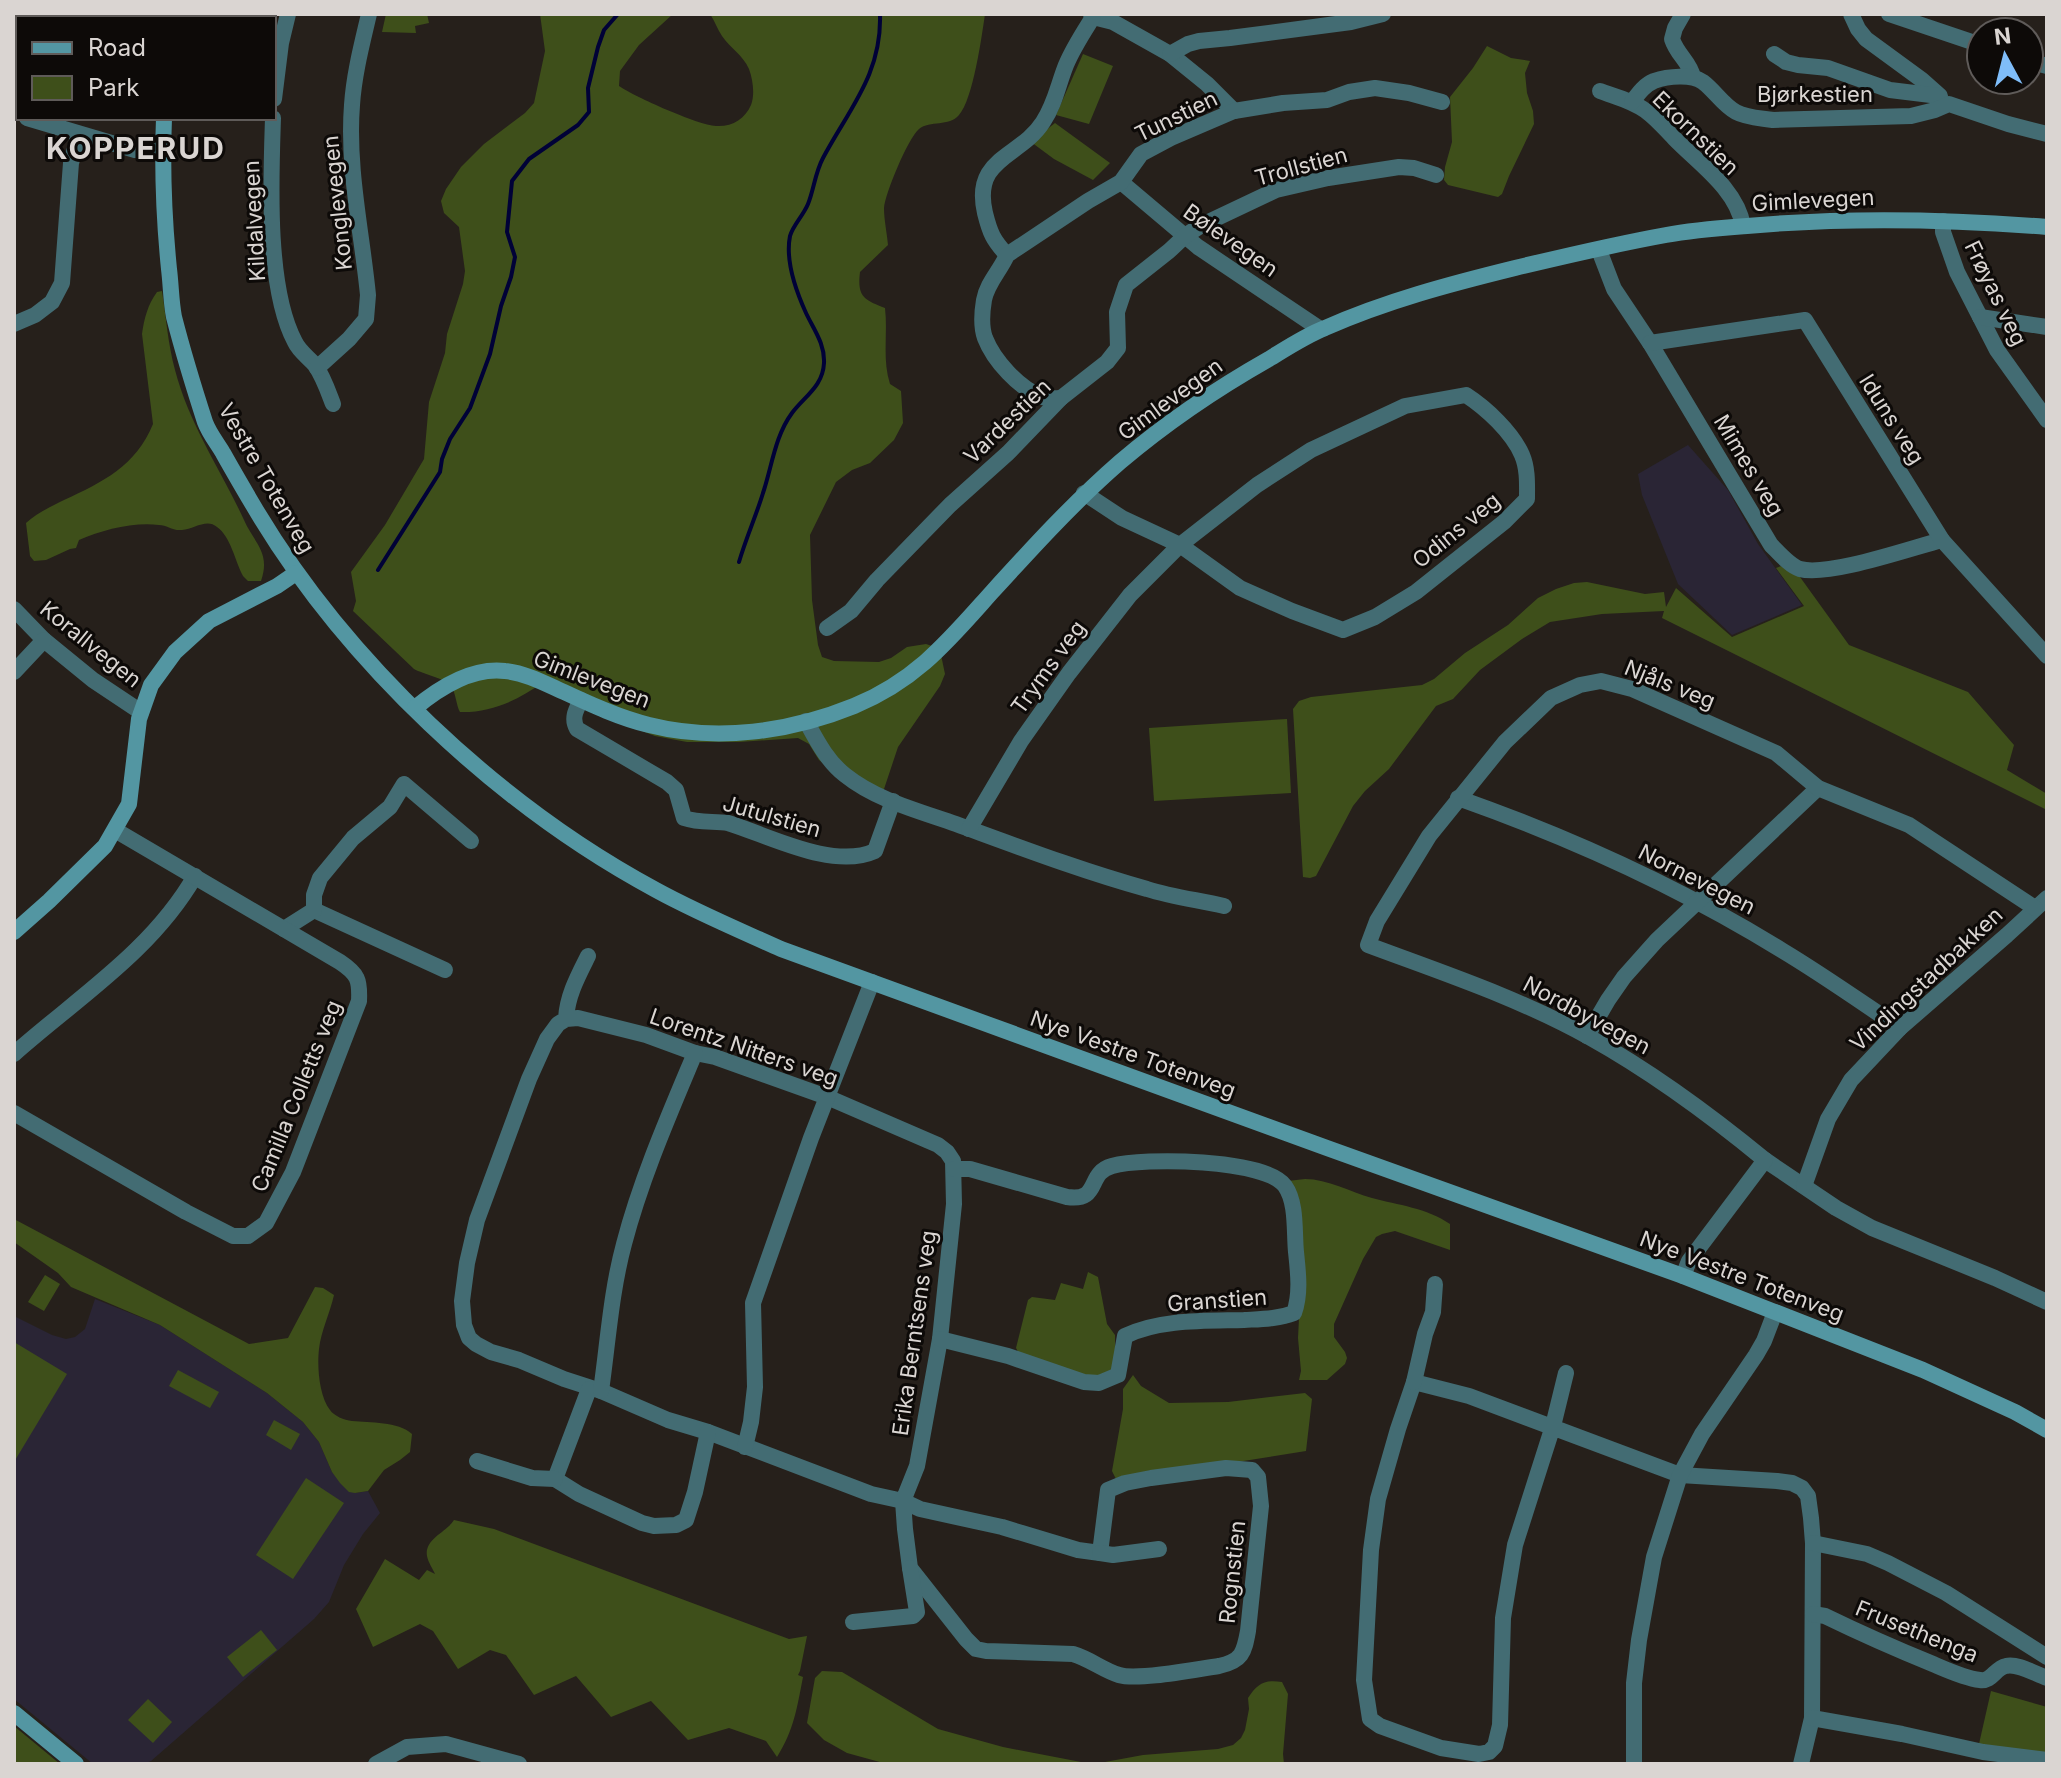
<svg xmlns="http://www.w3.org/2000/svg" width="2061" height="1778" font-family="Inter,sans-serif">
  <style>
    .education { fill: #2a2535 }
    .green { fill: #3e4f1a }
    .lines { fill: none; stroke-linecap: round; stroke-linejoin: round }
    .stream { stroke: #000137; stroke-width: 4 }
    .street { stroke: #436c73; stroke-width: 16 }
    .secondary { stroke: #5396a2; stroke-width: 16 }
    .labels { text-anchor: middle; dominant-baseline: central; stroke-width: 6; stroke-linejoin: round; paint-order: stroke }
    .street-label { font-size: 22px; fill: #dad5d2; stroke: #0d0a08 }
    .district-label { font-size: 30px; font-weight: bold; letter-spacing: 2px; fill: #dad5d2; stroke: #0d0a08 }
  </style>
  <rect width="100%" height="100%" fill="#26201b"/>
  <g class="education">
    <path d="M 1688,445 L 1728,490 L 1758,544 L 1802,605 L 1732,635 L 1678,584 L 1642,495 L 1638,474 Z"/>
    <path d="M 95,1299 L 160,1325 L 267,1393 L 303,1422 L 319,1442 L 332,1472 L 355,1493 L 368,1491 L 380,1513 L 363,1534 L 344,1565 L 329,1602 L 314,1619 L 151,1761 L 144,1764 L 93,1764 L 14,1699 L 14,1316 L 52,1335 L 66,1339 L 75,1337 L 85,1329 Z"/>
  </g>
  <g class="green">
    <path d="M 386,14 L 427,14 L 429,23 L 415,26 L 416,33 L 382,32 Z"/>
    <path d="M 540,14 L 673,14 L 639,45 L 620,71 L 619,86 C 635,97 698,125 716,126 C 732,127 745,119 751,105 C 755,95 753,80 749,69 C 743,55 730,48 722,36 C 717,29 715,21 710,14 L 985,14 C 982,35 973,100 959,115 C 949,127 930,120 919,129 C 908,138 885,194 884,208 C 884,220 887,233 888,245 L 860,272 C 857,297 864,300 885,308 C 888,334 882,359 890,384 L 901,391 L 903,423 L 894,440 L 870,463 L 852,470 L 836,482 L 810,535 L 812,600 L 818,645 L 822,657 L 834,661 L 879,662 L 891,658 L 907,647 L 926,644 L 932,646 L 941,655 L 945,674 L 940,686 L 898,747 L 882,795 L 829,768 L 819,760 L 809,744 L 798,738 L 739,742 L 687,742 L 655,736 L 613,720 L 543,682 C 519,700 491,713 460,712 C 456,705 456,693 451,686 C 446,679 423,674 414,669 L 353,611 L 356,601 L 351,572 L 385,525 L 424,459 L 429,402 L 445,353 L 447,334 L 463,284 L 465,271 L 459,227 L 444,213 L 441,201 L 446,189 L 461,167 L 484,144 L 525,113 L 534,103 L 545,51 Z"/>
    <path d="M 1487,46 L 1511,58 L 1530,61 L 1525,73 L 1527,93 L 1533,111 L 1534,124 L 1509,176 L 1502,194 L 1498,197 L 1448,185 L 1444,180 L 1445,167 L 1452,142 L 1450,97 L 1473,68 Z"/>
    <path d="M 1083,54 L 1113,66 L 1089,124 L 1056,115 Z"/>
    <path d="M 1055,123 L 1110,163 L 1093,180 L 1054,159 L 1031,142 Z"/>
    <path d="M 162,291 C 166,317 168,344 175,370 C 189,424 221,470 244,520 C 254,543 271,552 261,581 L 248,581 L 243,576 C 235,561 231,537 217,527 C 207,518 194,529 182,530 C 172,531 167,525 159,525 C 132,522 103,530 79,540 L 76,548 L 70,549 L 46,560 L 34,561 L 30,556 L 26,523 C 37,513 52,506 64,500 C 103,482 136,466 153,424 L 142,334 C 144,319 148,304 157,292 Z"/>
    <path d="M 1781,566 L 1800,577 L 1849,645 L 1968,692 L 2014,745 L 2007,770 L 2047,794 L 2047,810 L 1662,618 L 1664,611 L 1602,614 L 1550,622 L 1522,639 L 1480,670 L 1453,699 L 1436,706 L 1389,769 L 1365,791 L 1353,806 L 1316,876 L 1310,878 L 1303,877 L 1293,709 L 1299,701 L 1311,697 L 1422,685 L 1434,679 L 1465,653 L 1508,625 L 1538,598 L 1556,589 L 1574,583 L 1587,582 L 1645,594 L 1664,592 L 1666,607 L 1676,588 L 1732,637 L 1804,606 L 1776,568 Z"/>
    <path d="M 1287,719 L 1291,793 L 1154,801 L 1149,728 Z"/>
    <path d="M 1305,1179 C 1328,1179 1350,1192 1372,1198 C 1398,1205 1427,1208 1450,1224 L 1450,1250 L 1395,1231 L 1382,1234 L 1376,1237 L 1363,1259 L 1334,1324 L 1334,1337 L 1345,1352 L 1347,1358 L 1345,1364 L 1327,1380 L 1299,1380 L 1301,1371 L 1298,1338 L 1300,1299 L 1291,1221 L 1279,1182 Z"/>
    <path d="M 14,1219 L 249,1344 L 288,1338 L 315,1287 L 323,1288 L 334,1295 C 330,1313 321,1331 319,1349 C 317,1366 319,1396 330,1410 C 334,1416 344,1420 352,1421 C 370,1423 398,1421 412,1434 L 410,1452 L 400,1460 L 384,1470 L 368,1491 L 355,1493 L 349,1492 L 340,1483 L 332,1472 L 319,1442 L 303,1422 L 267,1393 L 160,1325 L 71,1287 L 58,1273 L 14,1242 Z"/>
    <path d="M 1088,1272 L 1098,1277 L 1107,1324 L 1115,1335 L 1115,1368 L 1094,1378 L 1021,1357 L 1016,1348 L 1028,1300 L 1032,1297 L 1055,1300 L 1061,1283 L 1083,1289 Z"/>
    <path d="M 45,1275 L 60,1284 L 44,1311 L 28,1302 Z"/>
    <path d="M 14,1342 L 67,1374 L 14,1462 Z"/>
    <path d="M 178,1370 L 219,1392 L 210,1408 L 169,1386 Z"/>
    <path d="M 1133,1375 L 1141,1386 L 1169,1403 L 1228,1402 L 1305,1393 L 1312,1399 L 1306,1451 L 1117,1481 L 1112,1471 L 1123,1409 L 1123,1389 Z"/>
    <path d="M 274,1420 L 300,1434 L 291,1450 L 266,1435 Z"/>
    <path d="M 306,1478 L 344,1503 L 293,1579 L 256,1555 Z"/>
    <path d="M 454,1520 L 494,1529 L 789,1639 L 807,1636 L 800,1671 L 798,1675 L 803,1677 C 797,1708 794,1730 777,1757 L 766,1741 L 729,1728 L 688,1740 L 651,1701 L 611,1717 L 576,1676 L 534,1695 L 506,1655 L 490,1650 L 458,1669 L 433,1631 L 420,1624 L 373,1647 L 356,1609 L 385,1559 L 419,1580 L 427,1570 L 435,1574 C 433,1569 428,1562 427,1556 C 424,1539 447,1532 454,1520 Z"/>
    <path d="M 261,1630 L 277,1650 L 243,1677 L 227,1657 Z"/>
    <path d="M 822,1671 L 842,1672 L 938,1729 L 1003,1747 L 1081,1762 L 1105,1762 L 1143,1755 L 1218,1749 L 1233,1745 L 1241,1738 L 1245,1730 L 1249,1709 L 1248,1698 C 1257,1684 1264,1679 1282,1682 L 1288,1694 L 1283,1754 L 1284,1764 L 887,1764 L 847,1753 L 824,1740 L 807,1723 L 815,1678 Z"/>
    <path d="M 1991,1691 L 2047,1707 L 2047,1756 L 1979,1744 Z"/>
    <path d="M 148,1699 L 172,1722 L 153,1743 L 128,1720 Z"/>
    <path d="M 14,1726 L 60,1764 L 14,1764 Z"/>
  </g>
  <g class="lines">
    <g class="stream">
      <path d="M 739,562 C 746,538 756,516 763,493 C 772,466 775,436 792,413 C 805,396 823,386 824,363 C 825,344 814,330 806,313 C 796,291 785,261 790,236 C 793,225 803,216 808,204 C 814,189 815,173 823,158 C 849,109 882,74 880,14"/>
      <path d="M 378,570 L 440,472 L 442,459 L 450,439 L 470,408 L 490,354 L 501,306 L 511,277 L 515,257 L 507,232 L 512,181 L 529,159 L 578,125 L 589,112 L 588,88 L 598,47 L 604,30 L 618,14"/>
    </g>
    <g class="street">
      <path d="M 1091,14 L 1093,17 L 1113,22 L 1170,54 L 1207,84 L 1234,111"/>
      <path d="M 1683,14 L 1675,28 L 1672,39 C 1677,55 1690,62 1693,77"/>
      <path d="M 1851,14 L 1858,29 L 1866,39 L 1922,80 L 1940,96"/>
      <path d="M 1889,14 L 1981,45"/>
      <path d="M 1170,54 L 1188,44 L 1199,41 L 1230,38 L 1351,22 L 1383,14"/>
      <path d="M 1774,54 L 1786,62 L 1798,65 L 1828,68 L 1890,90 L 1939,96"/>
      <path d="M 2029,61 L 2047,66"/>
      <path d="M 1600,91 C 1616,97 1633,101 1646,111 C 1657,119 1665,129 1674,138 C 1698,163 1737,189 1743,226"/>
      <path d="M 274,99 L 281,43 L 288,14"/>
      <path d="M 1632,102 C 1638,94 1644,85 1654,81 C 1668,76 1692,74 1703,82 C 1715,91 1723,105 1736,112 C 1747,118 1761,118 1773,120 L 1911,116 L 1935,110 L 1949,104 L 2008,124 L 2047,134"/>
      <path d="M 27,118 L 135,150 L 162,151"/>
      <path d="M 273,118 C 271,179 266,288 295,342 C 299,351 309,358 315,365 C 323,376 328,391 333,404"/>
      <path d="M 1121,182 L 1198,247 L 1320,329"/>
      <path d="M 1943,221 L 1943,232 L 1957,272 L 1997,350 L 2047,420"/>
      <path d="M 1599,250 L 1614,289 L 1650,343 L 1771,545 C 1779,553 1790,566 1800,569 C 1828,577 1911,548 1942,540"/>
      <path d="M 1007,255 C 993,240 990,233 985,213 C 972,157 1020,158 1043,122 C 1055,104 1058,85 1066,65 C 1073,48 1083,33 1093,17"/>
      <path d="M 1980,317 L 2047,327"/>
      <path d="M 14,324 L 35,315 L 52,302 L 62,283 L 71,163 L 79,134"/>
      <path d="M 1650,343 L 1805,320 L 1942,540 L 2047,656"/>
      <path d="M 317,368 L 349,339 L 366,319 L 368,295 C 362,233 347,168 352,105 C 354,74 362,44 369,14"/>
      <path d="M 1061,398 C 1055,398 1048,399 1042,397 C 1019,388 994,361 985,338 C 981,327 982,312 984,300 C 987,283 1000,271 1007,255 L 1088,201 L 1121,182 L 1141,154 L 1171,138 L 1234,111 L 1283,103 L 1327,100 L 1349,92 L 1375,88 L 1409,93 L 1442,102"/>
      <path d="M 14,609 L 44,640 L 93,680 L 141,712"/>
      <path d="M 827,628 L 851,611 L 877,580 L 950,505 L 1008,453 L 1061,398 L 1107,362 L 1118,348 L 1117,312 L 1126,285 L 1169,251 L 1185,236 L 1200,226 L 1276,190 L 1328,178 L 1399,167 L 1414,168 L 1436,175"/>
      <path d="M 14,672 L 44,640"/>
      <path d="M 581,700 C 576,710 571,718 577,729 L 667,782 L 676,790 L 684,818 C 698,823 714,821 728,823 C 770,836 833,870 875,851 L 893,801"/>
      <path d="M 806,721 C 817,741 827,761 845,775 C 876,800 919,811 956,824 C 1019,847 1082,871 1147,889 C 1172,897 1198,900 1224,906"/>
      <path d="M 1458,798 C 1571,838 1681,888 1783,951 C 1823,975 1861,1002 1900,1028"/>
      <path d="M 969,829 L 1021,741 L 1069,673 L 1130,595 L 1180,545 L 1257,485 L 1311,450 L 1405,406 L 1466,395 C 1486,408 1512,432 1522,455 C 1528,469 1527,485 1527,499 L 1504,522 L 1416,592 L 1375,617 L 1343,630 L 1292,611 L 1240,588 L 1180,545 L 1122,518 L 1084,493"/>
      <path d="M 314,910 L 445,970"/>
      <path d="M 284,929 L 314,910 L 314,895 L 320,878 L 353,838 L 390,807 L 404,784 L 471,841"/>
      <path d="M 566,1019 L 558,1024 L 547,1039 L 529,1079 L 477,1220 L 467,1263 L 462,1301 L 464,1325 L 469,1338 L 476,1344 L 491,1352 L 519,1360 L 564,1379 L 601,1391 L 668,1420 L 708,1432 L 871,1494 L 903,1501 L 920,1509 L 1002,1527 L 1078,1550 L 1100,1553 L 1108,1490 L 1125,1483 L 1151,1478 L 1226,1468 L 1252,1470 L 1258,1477 L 1261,1506 L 1248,1631 C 1244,1653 1242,1661 1219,1666 C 1197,1669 1138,1681 1119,1675 C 1103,1670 1090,1659 1073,1654 L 986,1651 L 976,1649 L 966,1639 L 910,1568 L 905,1529 L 903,1501 L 917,1466 L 940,1339 L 954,1204 L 953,1161 L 947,1152 L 938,1145 L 827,1097 L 715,1057 L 695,1053 L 646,1035 L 578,1018 L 566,1019 C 567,996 578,976 588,956"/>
      <path d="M 1587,1036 L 1608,1000 L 1624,977 L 1657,940 L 1818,788"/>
      <path d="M 14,1054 C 77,998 152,951 195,876"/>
      <path d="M 14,1113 L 186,1212 L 233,1236 L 248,1236 L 266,1223 L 293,1172 L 359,1001 C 360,980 358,974 340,962 L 115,830"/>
      <path d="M 1765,1160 L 1836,1208 L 1872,1228 L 1995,1278 L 2047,1302"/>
      <path d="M 1804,1186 L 1828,1119 L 1851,1080 L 1900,1028 L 2007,935 L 2047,898"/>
      <path d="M 1683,1276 L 1689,1261 L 1765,1160 C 1709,1114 1652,1072 1589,1037 C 1519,998 1443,973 1368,945 L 1377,921 L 1429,836 L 1505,742 L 1551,698 L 1580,685 L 1601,681 L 1632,689 L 1776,753 L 1818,788 L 1909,825 L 2035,908"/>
      <path d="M 940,1339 L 1008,1356 L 1084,1382 L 1099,1383 L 1118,1375 L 1125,1336 C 1159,1319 1207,1321 1244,1320 C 1261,1319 1278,1319 1294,1313 C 1301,1294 1298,1271 1296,1252 C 1294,1232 1297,1203 1285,1186 C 1266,1159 1143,1157 1112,1166 C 1086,1173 1101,1202 1067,1197 L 970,1169 L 954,1169"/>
      <path d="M 1566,1373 L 1553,1426 L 1515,1545 L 1503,1618 L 1500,1725 L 1495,1746 L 1489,1752 L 1479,1754 L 1441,1748 L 1380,1726 L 1370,1719 L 1364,1680 L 1371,1550 L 1378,1499 L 1398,1429 L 1414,1382 L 1469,1396 L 1680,1475 L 1777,1481 L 1792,1483 L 1802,1488 L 1808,1496 L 1811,1518 L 1813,1543 L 1812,1718 L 1801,1764"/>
      <path d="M 1414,1382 L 1425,1334 L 1433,1312 L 1435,1284"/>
      <path d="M 589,1389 L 555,1479 L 579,1494 L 642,1523 L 654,1526 L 676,1525 L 686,1520 L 695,1492 L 708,1432"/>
      <path d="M 601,1391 C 608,1342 611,1292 624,1244 C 641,1179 669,1115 695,1053"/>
      <path d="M 745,1447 L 751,1422 L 755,1387 L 753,1303 L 811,1138 L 872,982"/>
      <path d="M 477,1461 L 532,1478 L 555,1479"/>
      <path d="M 1813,1543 L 1867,1554 L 1888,1563 L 1946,1593 L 2047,1657"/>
      <path d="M 1100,1553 L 1113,1555 L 1159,1549"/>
      <path d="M 1813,1614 L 1825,1616 C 1860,1633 1896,1649 1933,1664 C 1947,1670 1964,1678 1980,1680 C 1992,1682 1995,1668 2006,1666 C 2018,1663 2035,1674 2047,1678"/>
      <path d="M 853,1622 L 913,1616 L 917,1612 L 910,1568"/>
      <path d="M 1812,1718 L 1902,1734 L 1983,1752 L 2047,1760"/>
      <path d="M 376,1764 L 407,1747 L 446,1744 L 519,1764"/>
      <path d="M 1634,1764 L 1634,1683 L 1639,1640 L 1654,1557 L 1680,1475 L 1702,1434 L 1756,1355 L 1764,1341 L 1775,1312"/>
    </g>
    <g class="secondary">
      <path d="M 182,18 L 183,14"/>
      <path d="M 164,118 C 162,168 164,219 169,269 C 171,285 171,302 174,317 C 183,352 194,388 205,422 C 209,433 217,443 223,453 C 233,471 243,488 253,505 C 344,660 498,805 656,890 C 696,912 739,930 781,949 L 1327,1148 L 1683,1276 L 1923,1370 L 2015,1412 L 2047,1430"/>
      <path d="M 415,708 C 439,688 472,667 505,671 C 526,673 546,684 564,692 C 592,705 620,718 649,725 C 717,742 790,732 854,706 C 917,680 949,640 992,592 C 1033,547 1074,502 1120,462 C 1166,423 1216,389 1269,359 C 1287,348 1305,336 1325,328 C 1386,301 1450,284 1515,268 C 1565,256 1616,244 1666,235 C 1693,230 1721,228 1747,226 C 1848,217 1947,219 2047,227"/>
      <path d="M 14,932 L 49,901 L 105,846 L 129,804 L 139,719 L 151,685 L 175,652 L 209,621 L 277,586 L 296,573"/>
      <path d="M 14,1713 L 76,1764"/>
    </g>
  </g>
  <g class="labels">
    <g class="street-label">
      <text x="1815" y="94">Bjørkestien</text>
      <text transform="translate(1176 116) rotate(-26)">Tunstien</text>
      <text transform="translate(1696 133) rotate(44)">Ekornstien</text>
      <text transform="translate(1301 166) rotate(-15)">Trollstien</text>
      <text transform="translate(1813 200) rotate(-3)">Gimlevegen</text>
      <text transform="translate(337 203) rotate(-96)">Konglevegen</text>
      <text transform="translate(254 221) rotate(-93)">Kildalvegen</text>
      <text transform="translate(1231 240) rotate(35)">Bølevegen</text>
      <text transform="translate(1996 293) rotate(64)">Frøyas veg</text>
      <text transform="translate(1170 399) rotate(-36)">Gimlevegen</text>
      <text transform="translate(1892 419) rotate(58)">Iduns veg</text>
      <text transform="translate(1007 421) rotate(-44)">Vardestien</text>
      <text transform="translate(1749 465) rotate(59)">Mimes veg</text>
      <text transform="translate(267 478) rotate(60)">Vestre Totenveg</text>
      <text transform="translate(1456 530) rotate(-39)">Odins veg</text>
      <text transform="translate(91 644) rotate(39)">Korallvegen</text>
      <text transform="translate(1048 667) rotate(-54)">Tryms veg</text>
      <text transform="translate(592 679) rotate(21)">Gimlevegen</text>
      <text transform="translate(1670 684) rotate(22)">Njåls veg</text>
      <text transform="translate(772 816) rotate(16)">Jutulstien</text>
      <text transform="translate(1697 879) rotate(27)">Nornevegen</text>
      <text transform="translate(1926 979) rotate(-43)">Vindingstadbakken</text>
      <text transform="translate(1587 1015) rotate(28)">Nordbyvegen</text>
      <text transform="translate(744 1047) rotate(19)">Lorentz Nitters veg</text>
      <text transform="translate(1133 1054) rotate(20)">Nye Vestre Totenveg</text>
      <text transform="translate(296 1096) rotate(-68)">Camilla Colletts veg</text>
      <text transform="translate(1742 1276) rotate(21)">Nye Vestre Totenveg</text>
      <text transform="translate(1217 1300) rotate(-4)">Granstien</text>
      <text transform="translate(914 1333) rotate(-82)">Erika Berntsens veg</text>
      <text transform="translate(1232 1572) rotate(-84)">Rognstien</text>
      <text transform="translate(1917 1631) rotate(22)">Frusethenga</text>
    </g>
    <g class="district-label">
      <text x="136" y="148">KOPPERUD</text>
    </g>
  </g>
  <rect width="2061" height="1778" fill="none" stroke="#dad5d2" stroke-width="32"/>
  <rect x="16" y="16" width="260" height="104" fill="#0d0a08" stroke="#5f5b59" stroke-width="2"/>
  <rect x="32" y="42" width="40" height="12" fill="#5396a2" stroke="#5f5b59" stroke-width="2"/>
  <text x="88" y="56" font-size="24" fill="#dad5d2">Road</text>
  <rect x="32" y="76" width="40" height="24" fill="#3e4f1a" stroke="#5f5b59" stroke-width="2"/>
  <text x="88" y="96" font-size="24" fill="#dad5d2">Park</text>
  <g transform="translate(2005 56) rotate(353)"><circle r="38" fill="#0d0a08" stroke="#5f5b59" stroke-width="2"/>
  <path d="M0-6L14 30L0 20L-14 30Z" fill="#7fbdf9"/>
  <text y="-12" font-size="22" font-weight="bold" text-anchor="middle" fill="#dad5d2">N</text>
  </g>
</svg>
